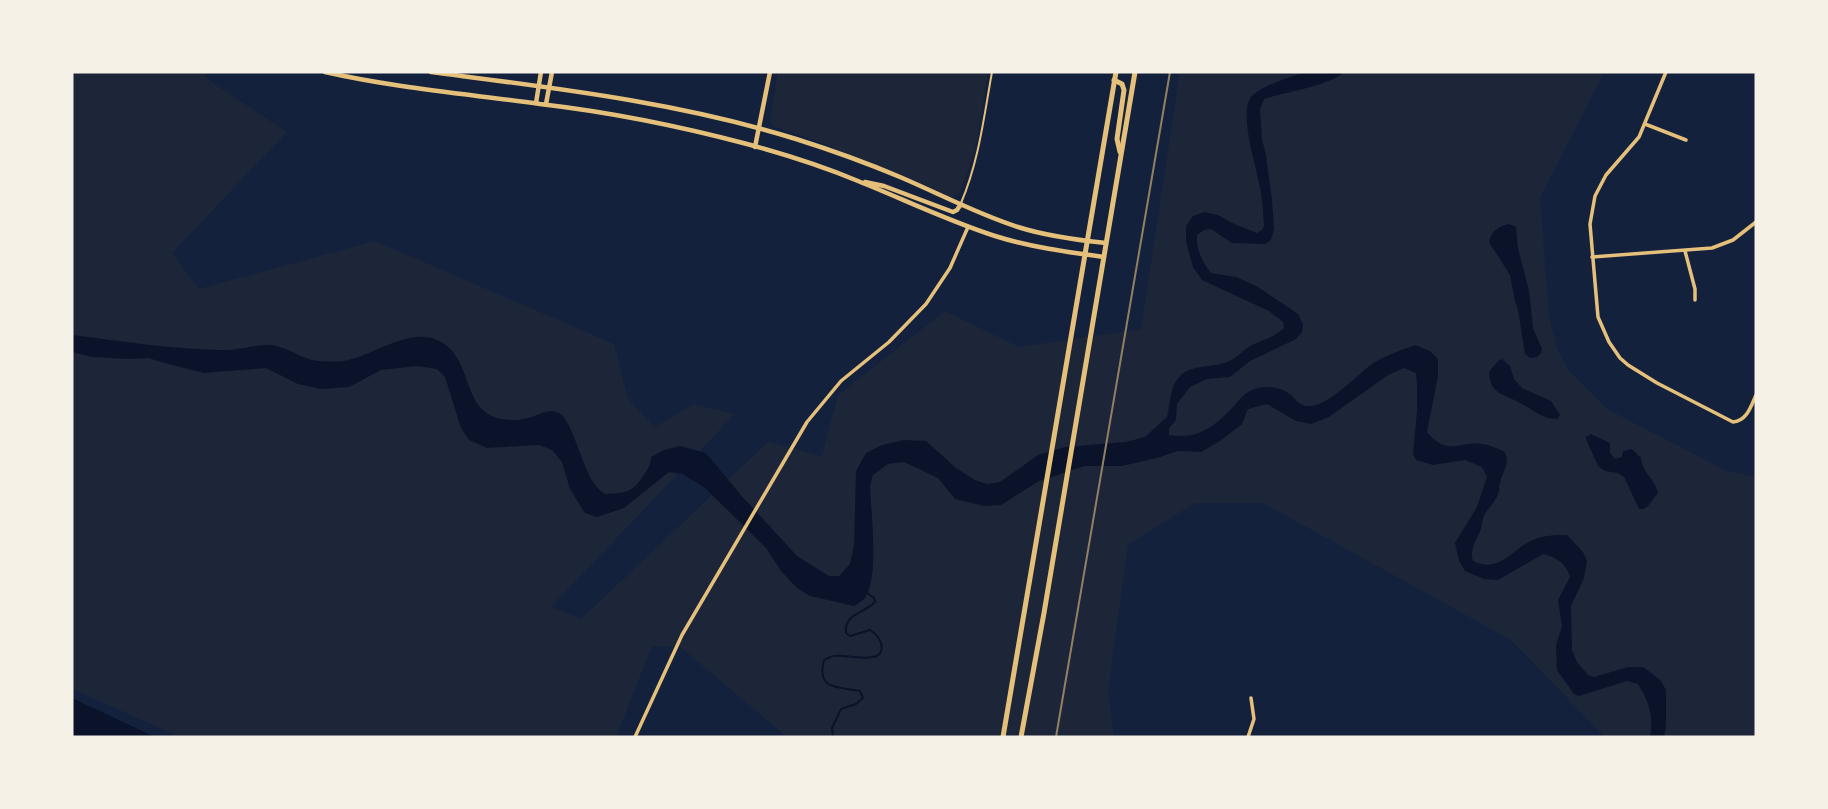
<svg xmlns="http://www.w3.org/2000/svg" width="1828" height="809" font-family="'Alegreya Sans',sans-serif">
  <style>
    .green { fill: #1d2539 }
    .water { fill: #0b132b }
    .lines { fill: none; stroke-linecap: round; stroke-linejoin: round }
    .stream { stroke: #0b132b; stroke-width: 2 }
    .service { stroke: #e5c07b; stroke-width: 2 }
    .minor { stroke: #e5c07b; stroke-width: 3.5 }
    .tertiary { stroke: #e5c07b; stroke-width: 4.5 }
    .secondary { stroke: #e5c07b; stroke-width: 4.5 }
    .primary { stroke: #e5c07b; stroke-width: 5 }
    .rail { stroke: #918062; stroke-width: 2 }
  </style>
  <rect width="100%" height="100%" fill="#14213d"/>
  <g class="green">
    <path d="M 72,72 L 203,72 L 211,82 L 287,132 L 172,253 L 199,289 L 375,241 L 614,344 L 628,399 L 655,427 L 693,404 L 735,414 L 551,607 L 581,619 L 768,442 L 822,456 L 838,395 L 945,311 L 1019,347 L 1141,329 L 1180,72 L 1604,72 L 1540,198 L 1549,315 L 1557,349 L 1569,371 L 1607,409 L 1727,471 L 1756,477 L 1756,737 L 1605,737 L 1511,640 L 1263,503 L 1195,503 L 1128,545 L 1108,690 L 1114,737 L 787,737 L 679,646 L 652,646 L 616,737 L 180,737 L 72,689 Z"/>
    <path d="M 778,72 L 988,72 L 975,152 L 960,193 L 953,197 L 948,196 L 916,181 L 847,154 L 820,142 L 773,126 L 770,120 Z"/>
  </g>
  <g class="water">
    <path d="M 1305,72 L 1344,72 C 1329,86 1285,92 1264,99 L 1260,109 L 1262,140 L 1266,155 L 1272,200 L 1274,229 L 1271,240 L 1265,244 L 1232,243 L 1211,229 L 1204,230 L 1197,235 C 1196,249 1202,262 1211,273 L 1236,277 L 1258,287 L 1298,314 L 1303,324 L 1302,332 L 1296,339 L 1250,361 L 1230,377 L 1207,379 L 1190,387 L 1177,404 L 1176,420 L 1169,428 L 1169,435 C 1199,440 1215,426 1234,406 C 1240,399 1246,391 1255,389 C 1267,385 1281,387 1291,395 C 1296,400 1300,406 1308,406 C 1329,407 1358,373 1375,362 C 1387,355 1402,350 1415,345 L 1430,351 L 1438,359 L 1438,376 L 1427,432 C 1447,457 1460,441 1481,444 C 1489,444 1497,449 1504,451 C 1511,464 1503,470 1500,483 C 1497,493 1502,483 1498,494 C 1495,503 1487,509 1483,518 C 1483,519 1481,528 1481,529 C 1477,539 1469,550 1473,561 C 1501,574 1511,549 1533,540 C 1545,535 1555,535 1567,535 L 1583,552 L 1587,561 L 1584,578 L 1571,606 L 1572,650 L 1577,662 L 1588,675 L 1594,677 L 1628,667 L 1643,667 L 1654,675 L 1661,681 L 1666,690 L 1666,725 L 1664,737 L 1650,737 C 1654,718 1649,701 1638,684 L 1627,681 L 1579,696 L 1574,694 L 1557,670 L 1556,645 L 1562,626 L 1558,600 L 1570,577 C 1566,563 1556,557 1543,554 L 1498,580 L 1484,579 L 1465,571 L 1459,561 L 1455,543 L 1477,507 L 1487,477 L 1482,467 L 1465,460 L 1433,465 L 1416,460 L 1413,454 L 1417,411 L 1417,385 L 1416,373 L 1404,368 L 1388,375 L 1329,417 L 1311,424 L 1296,421 L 1267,404 L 1248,409 L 1242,424 L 1220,441 L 1201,452 L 1178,451 L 1157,458 L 1122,466 L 1085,466 L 1039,481 L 1001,505 L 984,506 L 955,499 L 938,478 L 904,462 L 888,464 L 873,475 L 870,486 C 871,512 879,575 866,596 C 864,601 858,603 854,606 L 810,596 L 797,588 L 781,571 L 766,548 L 704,487 L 682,474 L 669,472 L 624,508 L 597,517 L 585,513 L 570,489 L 562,462 L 552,450 L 539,445 L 487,448 L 469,440 L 461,428 L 445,377 L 437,369 L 417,366 L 381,370 L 349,387 L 321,389 L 298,384 L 266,368 L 204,373 L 168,364 L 148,358 L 129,359 L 92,357 L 72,352 L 72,335 C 121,341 170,349 220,350 C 236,351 257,344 272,345 C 286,347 298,356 312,360 C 320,362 335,362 344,361 C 373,356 411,326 439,341 C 472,357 462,403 492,416 C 503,421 517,421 528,418 C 539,415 548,408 559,413 C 573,420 583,473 597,487 C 599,490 603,492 605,494 C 628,493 633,492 645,473 C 649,467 651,464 651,457 L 664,450 L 680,446 L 706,453 L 740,494 L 797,556 L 829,576 L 839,576 L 850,564 L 854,546 L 856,471 L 866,453 L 882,445 L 904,440 L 926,441 L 956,468 L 975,480 L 987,484 L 1000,482 L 1038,455 L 1065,447 L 1126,442 L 1145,437 L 1167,417 C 1171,402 1169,388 1180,376 C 1191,364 1213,368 1227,362 C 1236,359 1242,351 1250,346 C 1263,339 1272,339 1284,328 L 1283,322 L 1269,311 L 1202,280 L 1193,267 L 1186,242 L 1186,226 L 1193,216 L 1204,212 L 1218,215 L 1232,223 L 1257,233 L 1262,230 L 1264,226 C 1263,215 1263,204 1261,193 C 1258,171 1238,115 1251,97 C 1260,86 1291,77 1305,72 Z"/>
    <path d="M 1509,224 L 1516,227 L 1518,248 L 1529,291 L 1533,328 L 1542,349 L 1541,353 L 1537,357 L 1530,358 L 1525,354 L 1518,310 L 1515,301 L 1510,275 L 1489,242 C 1491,231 1499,226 1509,224 Z"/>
    <path d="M 1502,359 L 1510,366 L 1514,379 L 1522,388 L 1551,401 L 1560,415 L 1557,419 C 1542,419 1535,411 1522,404 C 1506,394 1490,396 1489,372 L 1498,361 Z"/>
    <path d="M 1591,434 L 1610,443 L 1610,453 L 1615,459 L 1622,457 L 1623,451 L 1632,449 L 1641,458 C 1642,473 1655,478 1658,493 L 1647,507 L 1643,509 L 1639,509 L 1624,477 L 1618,473 L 1605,471 L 1598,466 L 1586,439 L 1586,437 Z"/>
    <path d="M 72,698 L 155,737 L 72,737 Z"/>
  </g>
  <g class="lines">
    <path class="stream" d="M 833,737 L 832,728 L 841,709 L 856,704 L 863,698 L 860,691 C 838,687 816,690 824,660 C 827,659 830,656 834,656 C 843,653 888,668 881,643 C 879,637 875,633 870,630 L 850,636 L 846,633 C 844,613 864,614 875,602 L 874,598 L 866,592"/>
    <path class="service" d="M 961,203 C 979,161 984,116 992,72"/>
    <g class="minor">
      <path d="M 1666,72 L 1639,137 L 1606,175 L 1595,196 L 1590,224 L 1598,317 L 1609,342 L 1620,358 L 1628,365 L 1657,383 L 1733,422 C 1747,421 1751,406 1756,395"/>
      <path d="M 1645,124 L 1686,140"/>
      <path d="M 1685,251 L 1695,289 L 1695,300"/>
      <path d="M 1592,257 L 1712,248 L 1733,240 L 1756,222"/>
      <path d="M 635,737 L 682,635 L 807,422 L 841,381 L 889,342 L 926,304 L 950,268 L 968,227"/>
      <path d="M 1248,737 L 1254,719 L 1251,698"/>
    </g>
    <g class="tertiary">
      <path d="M 536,103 L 541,72"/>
      <path d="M 546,104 L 552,72"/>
      <path d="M 755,147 L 770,72"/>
    </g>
    <g class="secondary">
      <path d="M 325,72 C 396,88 468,94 540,104 C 609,112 679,126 747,144 C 784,154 822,166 858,181 C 903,199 948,221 995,236 C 1030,247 1067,252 1104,257"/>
      <path d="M 431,72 C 553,88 677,102 796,139 C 831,150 867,163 900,177 C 940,194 977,214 1018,227 C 1046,236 1077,240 1106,243"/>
      <path d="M 865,182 L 884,186 L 953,212 L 957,210 L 961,204"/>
    </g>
    <g class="primary">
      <path d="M 1114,80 L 1122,84 L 1124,90 L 1117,139 L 1120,152"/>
      <path d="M 1003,737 L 1116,72"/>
      <path d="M 1021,737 L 1044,613 L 1135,72"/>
    </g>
    <path class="rail" d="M 1056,737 L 1170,72"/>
  </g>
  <rect width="1828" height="809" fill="none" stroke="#f6f1e7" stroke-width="147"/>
</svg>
